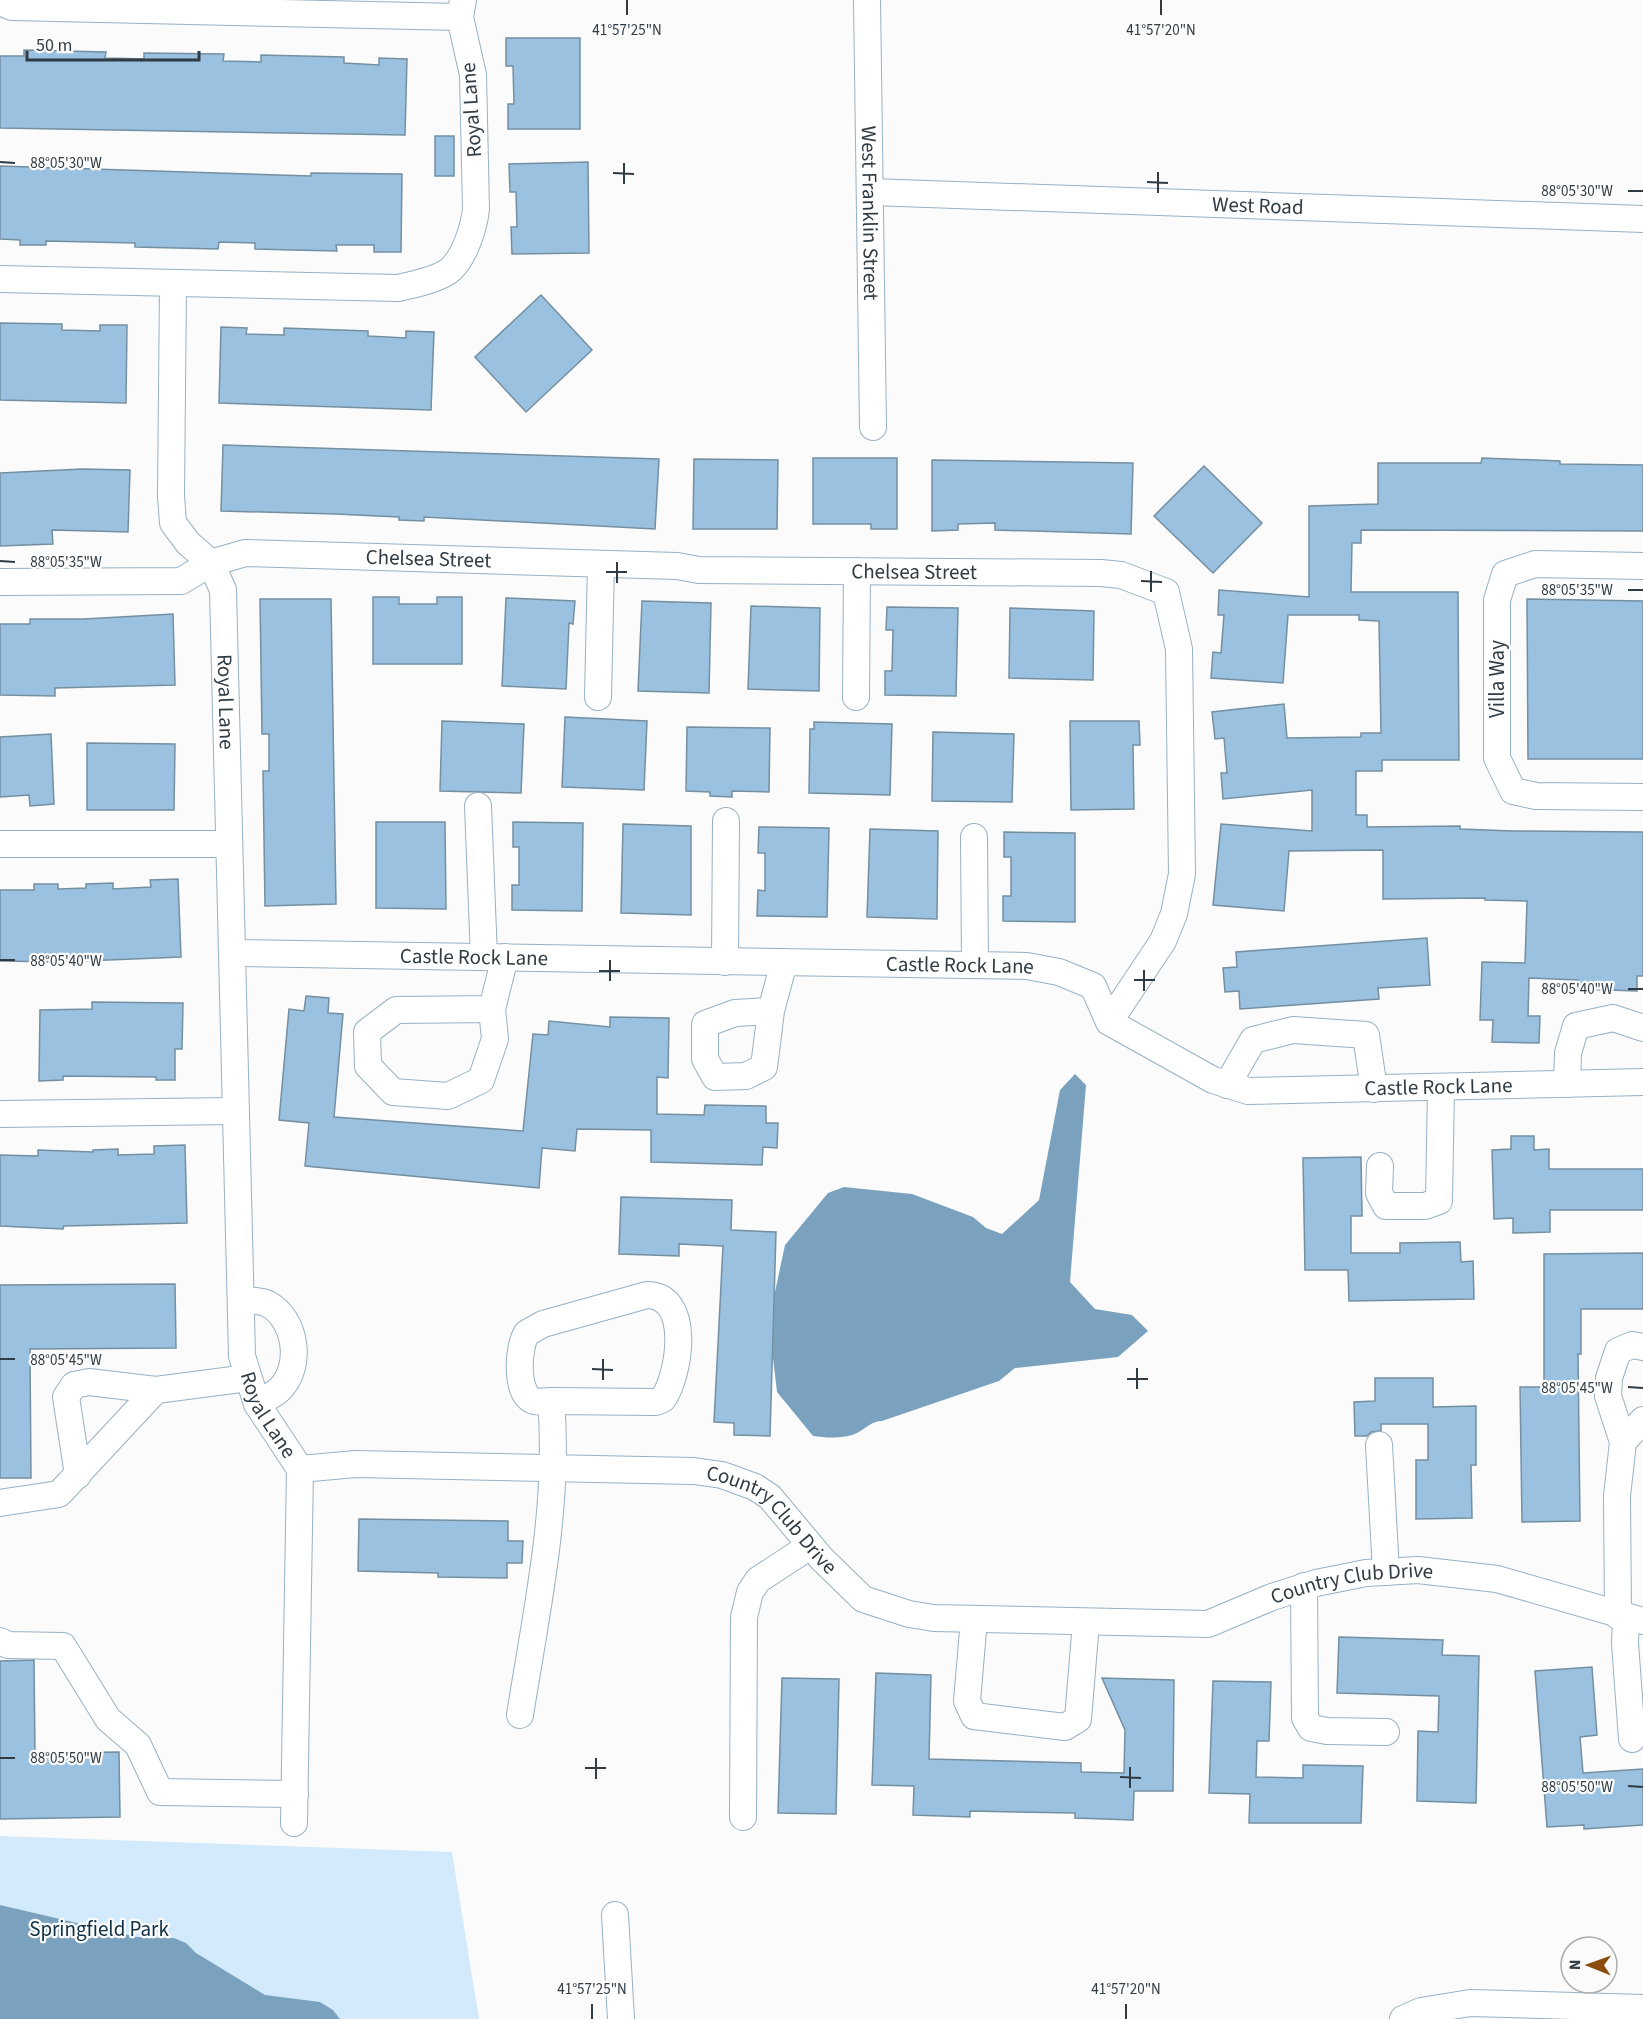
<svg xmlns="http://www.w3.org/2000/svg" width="1643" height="2019" font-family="'Source Sans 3',sans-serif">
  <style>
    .green { fill: #d2eafb }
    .water { fill: #7aa2be }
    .building { fill: #9ac2e0; stroke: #748fa2; stroke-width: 1.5 }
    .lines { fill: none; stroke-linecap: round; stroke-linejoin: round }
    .minor-casing { stroke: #96b1c5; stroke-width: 28 }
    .minor { stroke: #fff; stroke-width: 26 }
    .ticks { fill: none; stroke: #303b43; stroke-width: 2 }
    .labels { text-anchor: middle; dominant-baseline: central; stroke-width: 4.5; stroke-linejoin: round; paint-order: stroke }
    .street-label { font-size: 21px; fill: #303b43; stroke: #fbfbfb }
    .park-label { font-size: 21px; fill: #0f3045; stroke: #fbfbfb }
    .ticks-label { font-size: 15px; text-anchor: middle; fill: #303b43; stroke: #fbfbfb; stroke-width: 4.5; stroke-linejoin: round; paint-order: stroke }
  </style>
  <rect width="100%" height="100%" fill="#fbfbfb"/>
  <path class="green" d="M 0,1836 L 452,1852 L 479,2019 L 0,2019 Z"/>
  <g class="water">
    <path d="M 1075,1074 L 1086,1085 L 1070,1282 L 1095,1309 L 1132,1315 L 1148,1331 L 1118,1357 L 1015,1368 L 999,1381 L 882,1421 C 871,1421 867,1428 857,1433 C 844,1439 826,1438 813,1436 L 777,1392 L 770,1332 L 771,1311 L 785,1245 L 828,1193 L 844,1187 L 912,1194 L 973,1217 L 986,1228 L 1002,1234 L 1039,1200 L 1060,1090 Z"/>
    <path d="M 0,1905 L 137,1937 L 174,1938 L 186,1943 L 196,1953 L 265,1995 L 320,2002 L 333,2010 L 340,2019 L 0,2019 Z"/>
  </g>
  <g class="building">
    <path d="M 506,38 L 580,38 L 580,129 L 508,129 L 508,104 L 514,104 L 513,66 L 506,66 Z"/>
    <path d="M 24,50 L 106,52 L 105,58 L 144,59 L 144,53 L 224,54 L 223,61 L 261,62 L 261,55 L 344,57 L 344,63 L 379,65 L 379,58 L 407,59 L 405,135 L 0,128 L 0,56 L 24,56 Z"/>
    <rect x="435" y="136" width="19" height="40"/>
    <path d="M 588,162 L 589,253 L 512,254 L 511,227 L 517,227 L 516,192 L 510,192 L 509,164 Z"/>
    <path d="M 0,166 L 311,176 L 311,173 L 402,174 L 401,252 L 374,252 L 374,245 L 336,245 L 337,251 L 293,250 L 255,249 L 255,243 L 219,242 L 218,249 L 135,247 L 135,243 L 46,241 L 46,245 L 20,245 L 20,240 L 0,239 Z"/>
    <path d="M 541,295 L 592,350 L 526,412 L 475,357 Z"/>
    <path d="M 0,323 L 62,324 L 62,330 L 100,331 L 100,325 L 127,325 L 126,403 L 0,400 Z"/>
    <path d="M 221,327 L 247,328 L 246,334 L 284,335 L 284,328 L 368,331 L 368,336 L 406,338 L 406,331 L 434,332 L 431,410 L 219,403 Z"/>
    <path d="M 223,445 L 659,459 L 655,529 L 424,517 L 424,521 L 399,520 L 399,517 L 335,514 L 221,511 Z"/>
    <path d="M 813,458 L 897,458 L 897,529 L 871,529 L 871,524 L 813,524 Z"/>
    <path d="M 1482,458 L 1560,461 L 1560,464 L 1643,465 L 1643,531 L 1361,530 L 1361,543 L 1352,543 L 1351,592 L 1458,592 L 1459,760 L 1382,760 L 1382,771 L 1356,771 L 1356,815 L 1367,815 L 1367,827 L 1460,826 L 1460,829 L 1512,831 L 1643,832 L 1643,976 L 1637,976 L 1637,991 L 1578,989 L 1578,980 L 1529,978 L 1528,1016 L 1540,1016 L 1539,1043 L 1492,1042 L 1493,1020 L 1480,1020 L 1482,962 L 1525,963 L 1527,901 L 1485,900 L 1485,898 L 1383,899 L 1383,850 L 1289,851 L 1284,911 L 1213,905 L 1221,824 L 1312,831 L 1312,790 L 1223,799 L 1221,773 L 1227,773 L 1224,738 L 1215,739 L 1212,712 L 1284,704 L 1287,738 L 1361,737 L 1361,733 L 1381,733 L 1379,621 L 1359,620 L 1359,615 L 1288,615 L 1283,683 L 1211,678 L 1213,652 L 1221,653 L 1224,615 L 1218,615 L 1219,590 L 1309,597 L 1309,506 L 1378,504 L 1378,463 L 1481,463 Z"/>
    <path d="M 694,459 L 778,460 L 777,529 L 693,529 Z"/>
    <path d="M 932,460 L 1133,463 L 1131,534 L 995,530 L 995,523 L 958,524 L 958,530 L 932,531 Z"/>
    <path d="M 1204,466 L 1262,523 L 1213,573 L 1154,516 Z"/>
    <path d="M 82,469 L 130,470 L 128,532 L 52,530 L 53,544 L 0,546 L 0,473 Z"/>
    <path d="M 373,597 L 399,597 L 399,604 L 437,604 L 437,597 L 462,597 L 462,664 L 373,664 Z"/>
    <path d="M 506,598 L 575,601 L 573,624 L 569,623 L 566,689 L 502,686 Z"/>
    <path d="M 260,599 L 331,599 L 336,904 L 265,906 L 263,771 L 269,771 L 269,734 L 262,734 Z"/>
    <path d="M 1527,599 L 1643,601 L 1643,759 L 1528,759 Z"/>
    <path d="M 642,601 L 711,603 L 709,693 L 638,691 Z"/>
    <path d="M 751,606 L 820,608 L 819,691 L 748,689 Z"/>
    <path d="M 887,607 L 958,608 L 956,696 L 885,695 L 885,671 L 892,671 L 893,630 L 886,630 Z"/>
    <path d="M 1010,608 L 1094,611 L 1093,680 L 1009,678 Z"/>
    <path d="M 173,614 L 175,685 L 55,688 L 55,696 L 0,695 L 0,624 L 30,624 L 30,619 L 84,619 Z"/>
    <path d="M 565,717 L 647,721 L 644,790 L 562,787 Z"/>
    <path d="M 442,721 L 524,724 L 521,793 L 440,791 Z"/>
    <path d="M 1070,721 L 1139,721 L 1140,745 L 1133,745 L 1134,809 L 1071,810 Z"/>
    <path d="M 814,722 L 892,724 L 890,795 L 809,793 L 810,729 L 814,729 Z"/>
    <path d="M 687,727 L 770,728 L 769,792 L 732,791 L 732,797 L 710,796 L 710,792 L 686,791 Z"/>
    <path d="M 933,732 L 1014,734 L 1012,802 L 932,801 Z"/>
    <path d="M 51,734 L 54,804 L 30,806 L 29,795 L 0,797 L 0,737 Z"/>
    <path d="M 87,743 L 175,744 L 174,810 L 87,810 Z"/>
    <path d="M 376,822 L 445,822 L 446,909 L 376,908 Z"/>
    <path d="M 513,822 L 583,823 L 582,911 L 512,910 L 512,885 L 519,885 L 519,847 L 513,847 Z"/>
    <path d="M 623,824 L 691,826 L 691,915 L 621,913 Z"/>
    <path d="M 759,827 L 829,828 L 827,917 L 757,916 L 758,890 L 765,891 L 765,853 L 758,853 Z"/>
    <path d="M 870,829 L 938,831 L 937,919 L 867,917 Z"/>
    <path d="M 1004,832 L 1075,833 L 1075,922 L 1003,921 L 1003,896 L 1011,896 L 1011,857 L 1004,857 Z"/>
    <path d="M 178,879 L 181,957 L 60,962 L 0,961 L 0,890 L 34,890 L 34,884 L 58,884 L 58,889 L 86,888 L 86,884 L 113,883 L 113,889 L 151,887 L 150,880 Z"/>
    <path d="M 1427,938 L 1430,985 L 1378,988 L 1379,999 L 1240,1009 L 1239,991 L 1225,992 L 1223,968 L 1237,967 L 1236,952 Z"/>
    <path d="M 306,996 L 329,998 L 328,1013 L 343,1014 L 334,1117 L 523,1131 L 533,1034 L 548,1035 L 549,1021 L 610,1027 L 610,1017 L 669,1018 L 668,1078 L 657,1077 L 657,1114 L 704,1115 L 705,1105 L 766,1106 L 766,1123 L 778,1123 L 777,1148 L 763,1147 L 762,1165 L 651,1162 L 651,1130 L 577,1129 L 575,1151 L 542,1148 L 539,1188 L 305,1166 L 309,1123 L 279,1120 L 289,1009 L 304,1011 Z"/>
    <path d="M 92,1002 L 183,1003 L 182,1049 L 175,1049 L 175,1080 L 156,1080 L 156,1077 L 63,1076 L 63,1080 L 39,1081 L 40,1010 L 92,1009 Z"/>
    <path d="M 1511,1136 L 1534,1136 L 1534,1150 L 1549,1149 L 1549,1169 L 1643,1169 L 1643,1210 L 1550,1210 L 1550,1232 L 1513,1233 L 1513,1218 L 1494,1219 L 1492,1150 L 1511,1149 Z"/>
    <path d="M 185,1145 L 187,1223 L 64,1226 L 63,1229 L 0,1226 L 0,1155 L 38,1156 L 38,1150 L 93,1152 L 93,1150 L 118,1149 L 118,1155 L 154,1154 L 154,1146 Z"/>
    <path d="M 1361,1157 L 1362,1216 L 1351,1216 L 1351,1253 L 1400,1253 L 1400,1243 L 1460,1242 L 1461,1262 L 1473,1261 L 1474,1299 L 1349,1301 L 1348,1270 L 1305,1270 L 1303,1158 Z"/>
    <path d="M 621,1197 L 732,1200 L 731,1230 L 776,1232 L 770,1436 L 734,1435 L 734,1423 L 714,1422 L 723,1246 L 679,1244 L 679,1256 L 619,1254 Z"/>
    <path d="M 1643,1253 L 1643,1309 L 1581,1309 L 1581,1354 L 1578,1354 L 1580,1521 L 1522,1522 L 1520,1387 L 1544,1387 L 1544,1254 Z"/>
    <path d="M 175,1284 L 176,1348 L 30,1349 L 31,1478 L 0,1478 L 0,1285 Z"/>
    <path d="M 1375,1378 L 1433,1378 L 1433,1407 L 1476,1406 L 1476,1465 L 1471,1465 L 1472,1518 L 1416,1519 L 1416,1460 L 1428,1460 L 1428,1424 L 1381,1424 L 1381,1431 L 1371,1432 L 1367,1436 L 1355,1436 L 1354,1402 L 1375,1401 Z"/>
    <path d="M 359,1519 L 508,1521 L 508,1541 L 523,1541 L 522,1563 L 507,1563 L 507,1578 L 438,1577 L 438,1573 L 358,1571 Z"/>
    <path d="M 1339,1637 L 1443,1640 L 1442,1655 L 1479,1656 L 1476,1803 L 1417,1801 L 1418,1731 L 1438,1732 L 1439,1696 L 1337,1693 Z"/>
    <path d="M 34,1660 L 35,1753 L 119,1752 L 120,1817 L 0,1819 L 0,1661 Z"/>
    <path d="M 1592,1667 L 1597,1735 L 1580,1737 L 1583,1773 L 1643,1769 L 1643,1825 L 1584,1829 L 1584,1825 L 1547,1827 L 1535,1671 Z"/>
    <path d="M 876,1673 L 931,1675 L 929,1759 L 1081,1763 L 1081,1772 L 1124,1773 L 1125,1730 L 1102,1678 L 1174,1680 L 1173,1791 L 1134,1791 L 1133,1820 L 1075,1818 L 1075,1813 L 970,1811 L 970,1817 L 913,1815 L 914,1786 L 872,1785 Z"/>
    <path d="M 782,1678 L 839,1679 L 836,1814 L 778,1813 Z"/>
    <path d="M 1213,1681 L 1271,1682 L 1269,1741 L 1257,1741 L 1256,1777 L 1303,1778 L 1303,1765 L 1363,1766 L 1361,1823 L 1249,1823 L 1250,1794 L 1209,1793 Z"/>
  </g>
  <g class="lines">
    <defs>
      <g id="minor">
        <path id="s1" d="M 867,0 L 873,427"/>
        <path d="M 0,2 L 12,7 L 460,17"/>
        <path id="s2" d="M 871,192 L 1643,219"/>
        <path d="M 0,279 L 398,288 C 412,285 441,279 451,269 C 465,256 474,227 476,209 L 473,75 L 460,17 L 463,0"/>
        <path id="s3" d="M 173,284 L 171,496 L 173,523 L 188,543 L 211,563 L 223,590 L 242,1356 L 257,1404 L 300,1469 L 294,1823"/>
        <path d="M 1643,566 L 1535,564 L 1505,574 L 1497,600 L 1497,758 L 1513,791 L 1536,796 L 1643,797"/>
        <path id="s4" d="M 0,582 L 181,581 L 211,563 L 245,553 L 677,566 L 699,570 L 1101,573 L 1121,575 L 1166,592 L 1179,649 L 1182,874 L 1174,914 L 1163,941 L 1109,1022"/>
        <path d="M 598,697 L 601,564"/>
        <path d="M 856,697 L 857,571"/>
        <path d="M 478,806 L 484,957"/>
        <path d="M 974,837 L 975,965"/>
        <path d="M 0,844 L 228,844"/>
        <path id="s5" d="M 234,953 L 1027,966 L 1059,972 L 1093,986 L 1109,1022 L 1213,1080 L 1248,1091 L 1643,1082"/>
        <path d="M 725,962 L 726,821"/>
        <path d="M 492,1009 L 396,1010 L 367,1032 L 368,1066 L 393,1092 L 448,1096 L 481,1080 L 495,1039 L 492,1009 L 505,957"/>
        <path d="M 771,1011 L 735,1013 L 705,1024 L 705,1059 L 715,1077 L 746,1076 L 764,1067 L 771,1011 L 784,962"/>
        <path d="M 1567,1084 L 1568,1053 L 1576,1026 L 1613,1018 L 1643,1028"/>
        <path d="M 1227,1085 L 1253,1040 L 1293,1030 L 1366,1035 L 1374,1089"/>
        <path d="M 0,1114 L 234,1111"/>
        <path d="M 1380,1166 L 1379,1193 L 1386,1206 L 1425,1206 L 1439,1201 L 1441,1087"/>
        <path d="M 241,1300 C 249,1301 261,1300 268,1304 C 296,1319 303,1366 280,1389 C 274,1395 264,1399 257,1404"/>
        <path d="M 1623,1442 L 1643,1420"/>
        <path d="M 1379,1445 L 1386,1572"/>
        <path id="s6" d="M 300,1469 L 356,1464 L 694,1471 L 722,1475 L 755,1487 L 770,1497 L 821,1558 L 863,1599 L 909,1614 L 934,1618 L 1208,1624 L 1272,1597 L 1316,1583 L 1366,1573 L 1418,1570 L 1497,1579 L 1643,1621"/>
        <path d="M 78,1475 L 66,1397 L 74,1385 L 89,1382 L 156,1390"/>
        <path d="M 0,1503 L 59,1494 L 156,1390 L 248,1378"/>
        <path d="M 1304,1586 L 1305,1718 L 1311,1728 L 1327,1731 L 1386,1732"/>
        <path d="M 1618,1616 L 1617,1496 L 1623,1442 L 1608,1396 L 1609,1378 L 1618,1351 L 1632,1345 L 1643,1347"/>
        <path d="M 1626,1618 L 1625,1643 L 1632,1739"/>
        <path d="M 974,1619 L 967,1701 L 974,1716 L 1065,1727 L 1078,1719 L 1086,1622"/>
        <path d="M 0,1641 L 8,1645 L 63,1646 L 108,1719 L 138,1745 L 160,1792 L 295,1794"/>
        <path d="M 520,1715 C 536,1613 560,1506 551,1401 L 656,1402 L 663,1399 C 680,1374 692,1295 647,1295 L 543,1324 L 527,1333 C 518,1345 515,1392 532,1400 C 537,1403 546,1401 551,1401"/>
        <path d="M 743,1817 L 744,1617 L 750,1592 L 758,1580 L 810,1546"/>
        <path d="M 615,1915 L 621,2019"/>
        <path d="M 1403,2019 L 1421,2011 L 1470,2003 L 1643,2008"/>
      </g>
    </defs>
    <use href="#minor" class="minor-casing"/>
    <use href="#minor" class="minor"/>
  </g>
  <path class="ticks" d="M 627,15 L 627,0M 1161,15 L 1161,0M 0,162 L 15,163M 613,173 L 634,174M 1147,182 L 1168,183M 624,184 L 624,163M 1628,191 L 1643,191M 1158,193 L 1158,172M 0,561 L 15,562M 606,572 L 627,572M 1141,581 L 1162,582M 617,583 L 617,562M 1628,590 L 1643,590M 1151,592 L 1151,571M 0,960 L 15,960M 599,971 L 620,971M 1134,980 L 1155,980M 610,981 L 610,960M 1628,989 L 1643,989M 1144,991 L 1144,970M 0,1359 L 15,1359M 592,1369 L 613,1370M 1127,1379 L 1148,1379M 603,1380 L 603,1359M 1628,1387 L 1643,1388M 1137,1389 L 1137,1368M 0,1758 L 15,1758M 585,1768 L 606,1768M 1120,1777 L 1141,1778M 596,1779 L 596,1758M 1628,1786 L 1643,1787M 1130,1788 L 1130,1767M 592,2019 L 592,2004M 1126,2019 L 1126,2004"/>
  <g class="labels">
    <g class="street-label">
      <text transform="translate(471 110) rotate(-94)">Royal Lane</text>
      <text stroke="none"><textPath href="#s2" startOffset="387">West Road</textPath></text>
      <text stroke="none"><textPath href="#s1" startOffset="213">West Franklin Street</textPath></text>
      <text stroke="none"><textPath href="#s4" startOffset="435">Chelsea Street</textPath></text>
      <text stroke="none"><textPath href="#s4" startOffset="921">Chelsea Street</textPath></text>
      <text transform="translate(1497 679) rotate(-90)">Villa Way</text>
      <text stroke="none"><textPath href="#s3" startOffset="436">Royal Lane</textPath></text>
      <text stroke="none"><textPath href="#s5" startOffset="240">Castle Rock Lane</textPath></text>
      <text stroke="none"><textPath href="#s5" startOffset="726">Castle Rock Lane</textPath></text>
      <text stroke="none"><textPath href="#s5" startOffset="1248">Castle Rock Lane</textPath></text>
      <text stroke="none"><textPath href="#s3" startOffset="1155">Royal Lane</textPath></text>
      <text stroke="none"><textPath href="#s6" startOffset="490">Country Club Drive</textPath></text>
      <text stroke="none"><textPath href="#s6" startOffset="1113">Country Club Drive</textPath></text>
    </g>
    <g class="park-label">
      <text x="99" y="1929">Springfield Park</text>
    </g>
  </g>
  <g class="ticks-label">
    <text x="627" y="35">41°57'25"N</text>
    <text x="1161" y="35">41°57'20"N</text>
    <text x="66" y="168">88°05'30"W</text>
    <text x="1577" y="196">88°05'30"W</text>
    <text x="66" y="567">88°05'35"W</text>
    <text x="1577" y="595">88°05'35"W</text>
    <text x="66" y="966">88°05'40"W</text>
    <text x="1577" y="994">88°05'40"W</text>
    <text x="66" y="1365">88°05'45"W</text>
    <text x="1577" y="1393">88°05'45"W</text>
    <text x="66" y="1763">88°05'50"W</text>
    <text x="1577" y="1792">88°05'50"W</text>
    <text x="592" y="1994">41°57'25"N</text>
    <text x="1126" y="1994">41°57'20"N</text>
  </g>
  <g transform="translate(1589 1965) rotate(271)"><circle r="28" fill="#fbfbfb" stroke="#aaaeb1" stroke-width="1.5"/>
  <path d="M0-4.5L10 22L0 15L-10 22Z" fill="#8a4d0c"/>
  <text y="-9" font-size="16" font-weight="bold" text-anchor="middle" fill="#303b43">N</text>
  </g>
  <path d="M27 51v9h172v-9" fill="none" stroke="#303b43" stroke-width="3"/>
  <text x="36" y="51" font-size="18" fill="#303b43" stroke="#fbfbfb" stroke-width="4.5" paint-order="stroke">50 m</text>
</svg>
